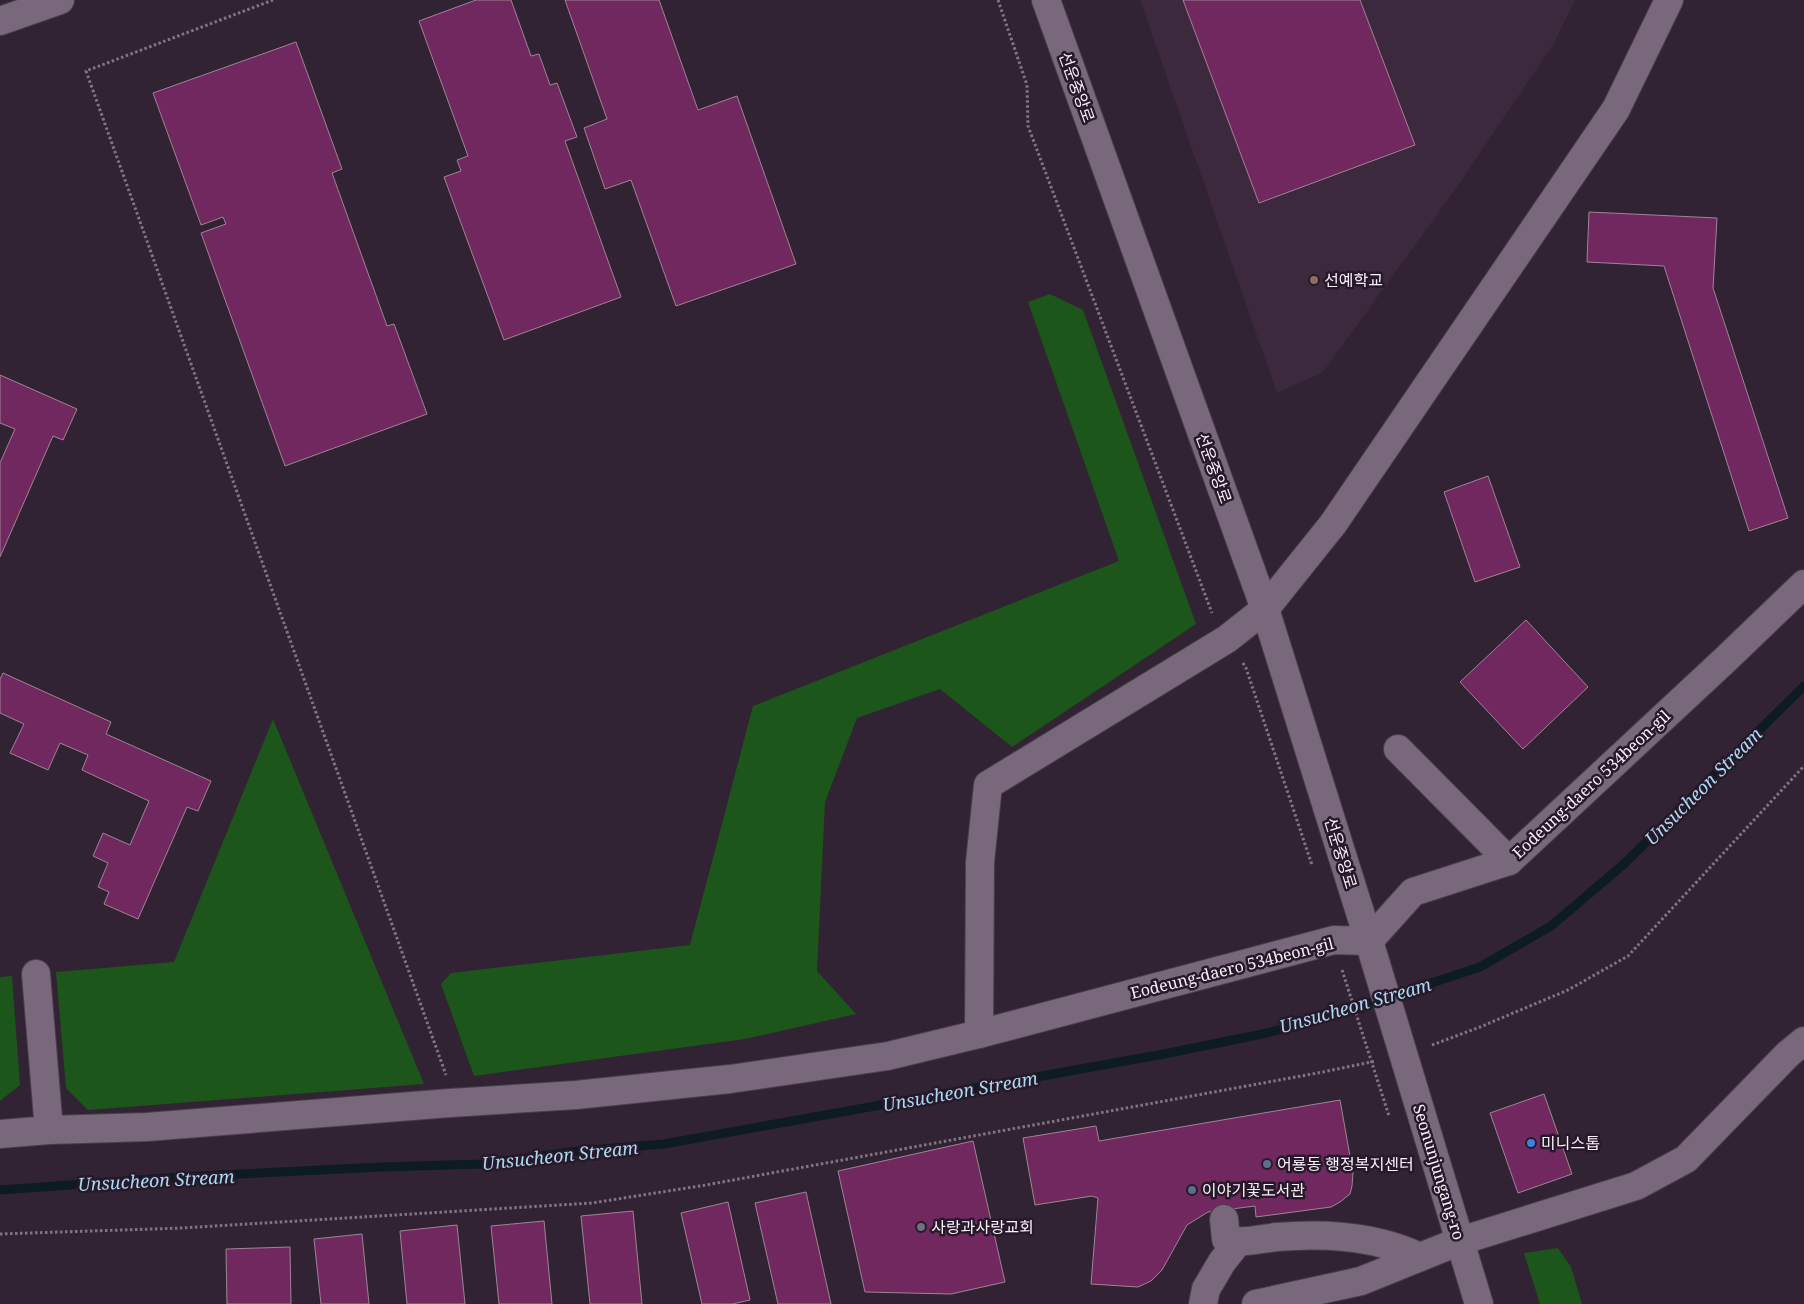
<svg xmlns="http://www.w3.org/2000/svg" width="1804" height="1304" font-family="'Noto Serif','Noto Sans KR',serif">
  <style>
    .built { fill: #3c293e }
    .green { fill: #1c561a }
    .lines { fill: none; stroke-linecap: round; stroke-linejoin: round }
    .stream { stroke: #0d1b23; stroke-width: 9 }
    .building { fill: #71285f; stroke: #9d8595 }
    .minor-casing { stroke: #4a3e4c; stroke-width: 30 }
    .tertiary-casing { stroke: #4a3e4c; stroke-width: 30 }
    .path { stroke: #827583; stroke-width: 3; stroke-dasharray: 2.5 2.5; stroke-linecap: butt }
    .minor { stroke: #79687b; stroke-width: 28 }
    .tertiary { stroke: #79687b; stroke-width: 28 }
    .education-dot { fill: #8d6e63; stroke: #271929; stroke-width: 2 }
    .shop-dot { fill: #3f7fe0; stroke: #271929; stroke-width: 2 }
    .service-dot { fill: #5c6f8a; stroke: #271929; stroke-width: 2 }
    .worship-dot { fill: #6b7280; stroke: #271929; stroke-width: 2 }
    .labels { text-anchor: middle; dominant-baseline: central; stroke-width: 5; stroke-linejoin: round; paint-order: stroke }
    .street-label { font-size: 16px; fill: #f9effa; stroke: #271929 }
    .poi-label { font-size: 16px; fill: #f9effa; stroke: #271929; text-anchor: start }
    .water-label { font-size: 18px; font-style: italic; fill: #a9d9f3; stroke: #271929 }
  </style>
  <rect width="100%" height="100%" fill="#312333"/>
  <path class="built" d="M 1140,0 L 1575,0 L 1554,43 L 1457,187 L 1323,372 L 1277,393 Z"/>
  <g class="green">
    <path d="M 1050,294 L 1083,310 L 1196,624 L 1012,747 L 940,689 L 857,718 L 825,802 L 817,971 L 856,1014 L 745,1039 L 474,1076 L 441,984 L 451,973 L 690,945 L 753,706 L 1119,561 L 1028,302 Z"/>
    <path d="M 273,719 L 424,1084 L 88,1110 L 66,1088 L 56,972 L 174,962 Z"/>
    <path d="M 12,976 L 20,1085 L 0,1101 L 0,977 Z"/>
    <path d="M 1558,1248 L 1571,1267 L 1582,1304 L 1540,1304 L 1524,1253 Z"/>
  </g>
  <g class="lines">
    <path class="stream" d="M 0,1190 L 180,1177 L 381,1167 L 482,1164 L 578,1151 L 664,1144 L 1164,1054 L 1267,1033 L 1325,1018 L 1480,967 L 1551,926 L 1624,864 L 1804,686"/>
  </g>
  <g class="building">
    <path d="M 476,0 L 511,0 L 531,56 L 539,54 L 550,85 L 557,83 L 577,137 L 565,141 L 621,297 L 504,340 L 444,177 L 461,171 L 457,160 L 468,156 L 419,21 Z"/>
    <path d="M 565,0 L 659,0 L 698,110 L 737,96 L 796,264 L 676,306 L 631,180 L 605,189 L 584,128 L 607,119 Z"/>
    <path d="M 1183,0 L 1360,0 L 1415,145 L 1259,203 Z"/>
    <path d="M 296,42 L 342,169 L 332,173 L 387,326 L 394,324 L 427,414 L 285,466 L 201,233 L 226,224 L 223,217 L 201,225 L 153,93 Z"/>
    <path d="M 1589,212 L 1717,218 L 1713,288 L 1788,518 L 1749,531 L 1664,266 L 1587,262 Z"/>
    <path d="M 0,375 L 77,409 L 63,440 L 53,436 L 0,557 L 0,463 L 15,429 L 0,423 Z"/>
    <path d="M 1488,476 L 1520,567 L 1475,582 L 1444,492 Z"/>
    <path d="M 1526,620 L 1588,687 L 1523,749 L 1460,682 Z"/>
    <path d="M 3,673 L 111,722 L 106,734 L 211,781 L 198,811 L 187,807 L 138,919 L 104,904 L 109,892 L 98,887 L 108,863 L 93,856 L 103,833 L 130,845 L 149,801 L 82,770 L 88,755 L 60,743 L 48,770 L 10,753 L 24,724 L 0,713 L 0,679 Z"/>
    <path d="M 1544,1094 L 1572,1174 L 1518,1193 L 1490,1113 Z"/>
    <path d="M 1340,1100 L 1353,1173 L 1352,1186 L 1350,1194 L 1340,1202 L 1331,1207 L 1256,1217 L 1255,1206 L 1208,1212 L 1187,1225 L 1162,1270 L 1151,1281 L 1138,1287 L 1091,1284 L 1098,1198 L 1092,1196 L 1035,1205 L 1023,1138 L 1096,1126 L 1099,1141 Z"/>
    <path d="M 973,1141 L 1005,1282 L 951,1294 L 865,1292 L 838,1171 Z"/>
    <path d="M 806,1192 L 831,1304 L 778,1304 L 755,1203 Z"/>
    <path d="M 728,1202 L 750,1300 L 732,1304 L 702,1304 L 681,1213 Z"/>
    <path d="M 633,1211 L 642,1304 L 590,1304 L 581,1216 Z"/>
    <path d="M 544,1221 L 552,1304 L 499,1304 L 491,1226 Z"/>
    <path d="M 457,1225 L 465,1304 L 407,1304 L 400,1231 Z"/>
    <path d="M 362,1234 L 369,1304 L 321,1304 L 314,1239 Z"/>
    <path d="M 290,1247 L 291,1304 L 227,1304 L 226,1249 Z"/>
  </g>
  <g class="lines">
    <defs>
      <g id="minor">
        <path d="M 1046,0 L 1265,609 L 1369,941"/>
        <path d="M 0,21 L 60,0"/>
        <path d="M 1398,749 L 1509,861"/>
        <path d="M 1369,941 L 1413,892 L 1509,861 L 1726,659 L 1804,584"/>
        <path d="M 36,974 L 49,1130"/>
        <path d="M 979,1034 L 980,862 L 988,785 L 1227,639 L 1265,609 L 1333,524 L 1616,109 L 1669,0"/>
        <path d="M 0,1134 L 49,1130 L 147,1127 L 450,1103 L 576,1095 L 730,1079 L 888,1056 L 979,1034 L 1334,940 L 1369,941"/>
        <path d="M 1224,1219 L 1226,1239 C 1243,1244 1259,1239 1276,1237 C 1323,1233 1377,1236 1420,1257"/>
        <path d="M 1203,1304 L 1206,1289 L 1222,1262 L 1237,1243"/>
        <path d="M 1256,1304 L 1361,1281 L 1460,1241 L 1636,1186 L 1686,1159 L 1788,1054 L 1804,1041"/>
      </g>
      <path id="tertiary" d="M 1369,941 L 1479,1304"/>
    </defs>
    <use href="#minor" class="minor-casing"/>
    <use href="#tertiary" class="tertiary-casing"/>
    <g class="path">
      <path d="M 273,0 L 86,71 L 446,1075"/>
      <path d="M 998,0 L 1027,85 L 1028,126 L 1212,613"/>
      <path d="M 1243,663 L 1246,668 L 1312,865"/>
      <path d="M 1342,970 L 1389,1116"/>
      <path d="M 1432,1045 L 1480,1027 L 1568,990 L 1628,956 L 1804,766"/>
      <path d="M 0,1234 L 182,1228 L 592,1203 L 706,1185 L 1323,1072 L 1376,1061"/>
    </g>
    <use href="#minor" class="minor"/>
    <use href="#tertiary" class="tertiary"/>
  </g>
  <circle class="education-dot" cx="1314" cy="280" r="5"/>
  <circle class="shop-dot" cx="1531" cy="1143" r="5"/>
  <g class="service-dot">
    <circle cx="1267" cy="1164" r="5"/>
    <circle cx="1192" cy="1190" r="5"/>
  </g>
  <circle class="worship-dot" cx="921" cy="1227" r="5"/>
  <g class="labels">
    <g class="street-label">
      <text transform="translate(1077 87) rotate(70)">선운중앙로</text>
      <text transform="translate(1214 468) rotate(70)">선운중앙로</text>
      <text transform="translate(1591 784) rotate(-43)">Eodeung-daero 534beon-gil</text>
      <text transform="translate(1341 853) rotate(73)">선운중앙로</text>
      <text transform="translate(1232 968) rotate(-14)">Eodeung-daero 534beon-gil</text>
      <text transform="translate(1439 1172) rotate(73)">Seonunjungang-ro</text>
    </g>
    <g class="poi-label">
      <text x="1324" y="280">선예학교</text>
      <text x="1541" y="1143">미니스톱</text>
      <text x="1277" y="1164">어룡동 행정복지센터</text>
      <text x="1202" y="1190">이야기꽃도서관</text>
      <text x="931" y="1227">사랑과사랑교회</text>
    </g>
    <g class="water-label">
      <text transform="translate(1703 786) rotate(-45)">Unsucheon Stream</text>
      <text transform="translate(1355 1005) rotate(-16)">Unsucheon Stream</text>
      <text transform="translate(960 1091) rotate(-10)">Unsucheon Stream</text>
      <text transform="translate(560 1155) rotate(-6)">Unsucheon Stream</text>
      <text transform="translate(156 1180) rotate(-3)">Unsucheon Stream</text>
    </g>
  </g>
</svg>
